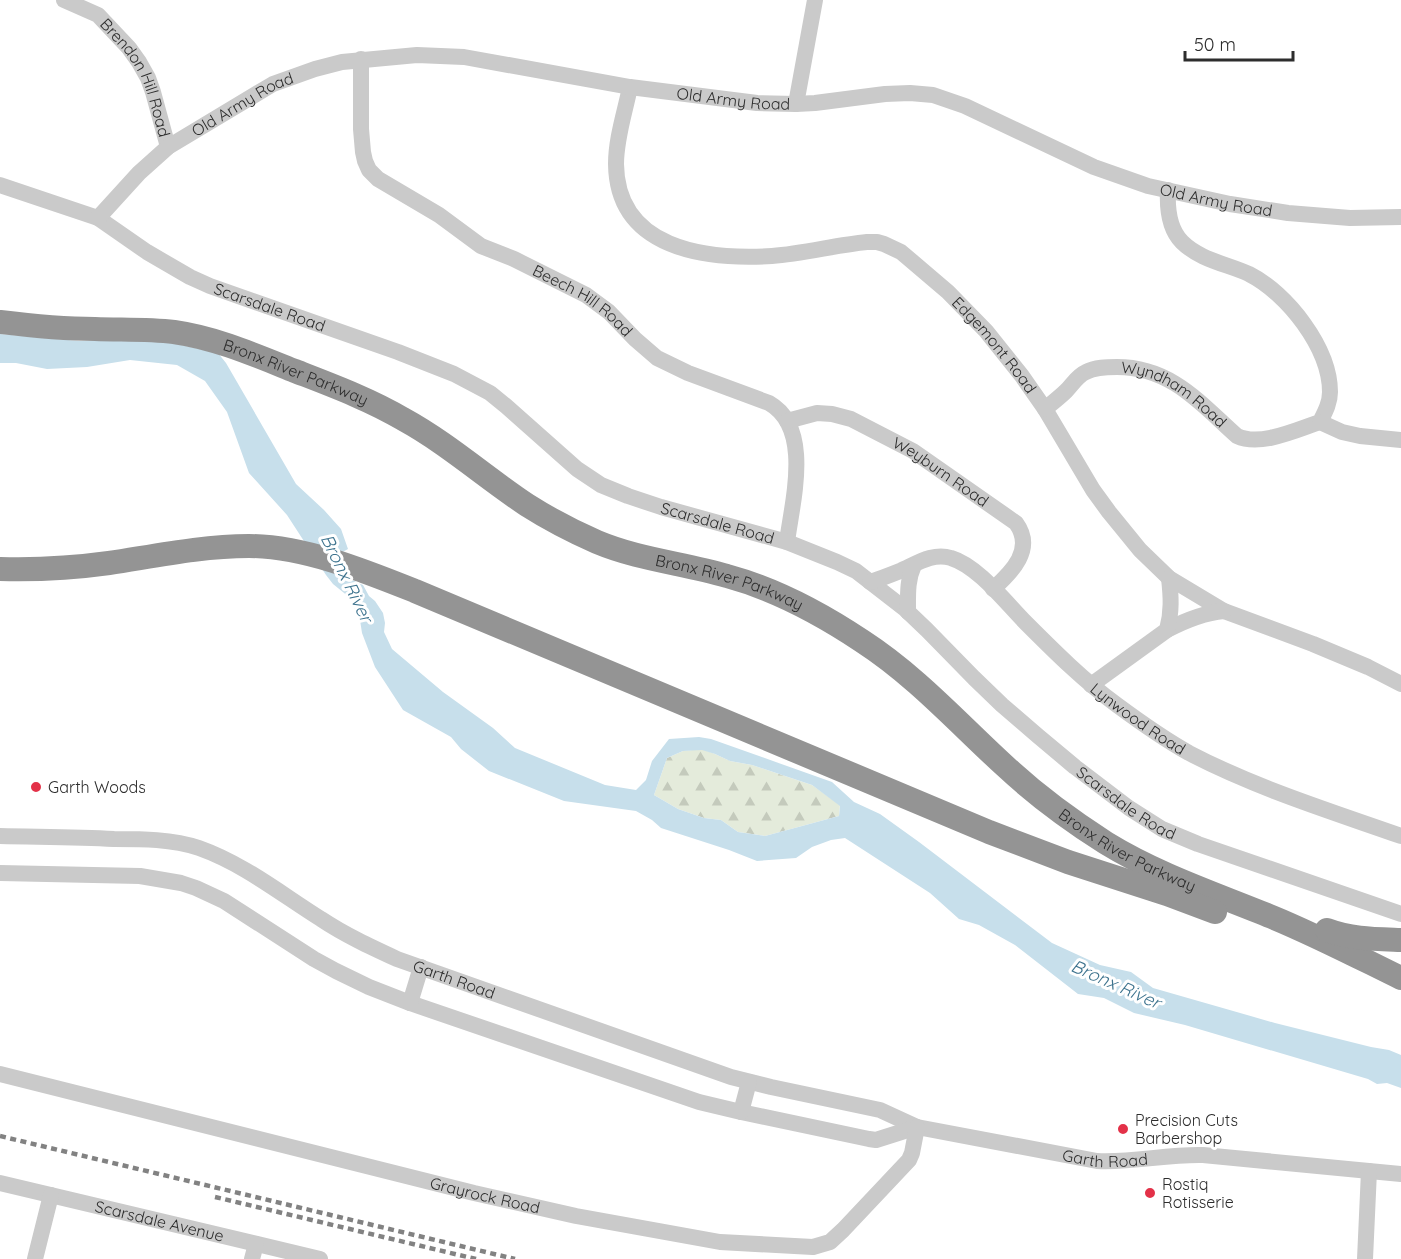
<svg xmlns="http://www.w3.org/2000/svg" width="1401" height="1259" font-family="Quicksand,sans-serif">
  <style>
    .forest { fill: url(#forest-firs) }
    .water { fill: #c7dfeb; fill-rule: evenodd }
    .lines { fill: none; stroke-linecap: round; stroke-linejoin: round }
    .minor { stroke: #cacaca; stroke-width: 16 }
    .highway { stroke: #949494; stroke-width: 24 }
    .rail { stroke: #828282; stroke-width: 4.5; stroke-dasharray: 6 4.5; stroke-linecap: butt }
    .poi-dot { fill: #e33148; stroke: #fff; stroke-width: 2 }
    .labels { text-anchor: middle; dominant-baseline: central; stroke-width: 6; stroke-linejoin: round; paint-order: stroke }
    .street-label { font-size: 16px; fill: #2d2d2d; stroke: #fff }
    .poi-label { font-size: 16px; fill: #2d2d2d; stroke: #fff; text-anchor: start }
    .water-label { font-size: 18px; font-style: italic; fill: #3d738e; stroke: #fff }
  </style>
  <defs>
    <pattern id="forest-firs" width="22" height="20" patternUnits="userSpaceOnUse" patternTransform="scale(1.5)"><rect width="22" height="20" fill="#e4ebdb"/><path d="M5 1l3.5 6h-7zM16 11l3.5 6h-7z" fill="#c4cabc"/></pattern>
  </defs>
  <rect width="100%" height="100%" fill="#fff"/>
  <path class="forest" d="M 702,749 L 715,754 L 730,761 L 752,765 L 812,785 L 840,805 L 839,816 L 765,836 L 738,832 L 721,820 L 704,818 L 678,809 L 654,795 L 667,758 L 683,751 Z"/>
  <path class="water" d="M 0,334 L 79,341 L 146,340 L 172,343 L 218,353 L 226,363 L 296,484 L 324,510 L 341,529 L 348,549 L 339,554 L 352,580 L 363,585 L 369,596 L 375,601 L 383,613 L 385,623 L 384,632 L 392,649 L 443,692 L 493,728 L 515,748 L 605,785 L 636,790 L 646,780 L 652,761 L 669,739 L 699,737 L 711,739 L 832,782 L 854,802 L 880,814 L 919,842 L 1052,943 L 1100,965 L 1131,972 L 1153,988 L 1275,1023 L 1371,1047 L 1389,1050 L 1401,1055 L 1401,1088 L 1387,1083 L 1377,1084 L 1368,1079 L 1185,1025 L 1134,1013 L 1104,998 L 1078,994 L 1015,945 L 979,925 L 959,919 L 930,893 L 845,838 L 831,840 L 812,847 L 796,858 L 757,861 L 729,850 L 661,828 L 652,820 L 636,811 L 564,801 L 489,771 L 461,749 L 451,737 L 403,710 L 375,667 L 362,633 L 360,620 L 349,597 L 333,584 L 326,575 L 287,515 L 249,473 L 227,412 L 205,381 L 177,365 L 130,360 L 87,367 L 47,369 L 16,363 L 0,363 ZM 702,750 L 715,754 L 730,761 L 752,765 L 812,785 L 840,806 L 839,816 L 765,836 L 738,832 L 721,820 L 704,818 L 678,809 L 654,795 L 667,758 L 683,751 Z"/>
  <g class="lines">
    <g class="minor">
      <path id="s1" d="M 64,0 L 98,15 L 129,48 L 139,62 L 148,78 L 153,92 L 168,147"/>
      <path id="s2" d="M 361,59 L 361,129 L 363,152 L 365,161 L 369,170 L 378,179 L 439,215 L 481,246 L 514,259 L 586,295 L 609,312 L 635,339 L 657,358 L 688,373 L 769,403 C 813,428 792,502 787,542"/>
      <path id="s3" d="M 630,87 C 625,112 616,138 616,164 C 617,249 705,260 772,256 C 804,254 835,245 867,242 L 877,242 L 884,244 L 901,252 L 948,292 L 986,331 L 1022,376 L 1045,409 L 1093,490 L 1109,512 L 1140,550 L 1169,578 L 1224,611 L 1313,644 L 1368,667 L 1401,684"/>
      <path d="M 796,104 L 815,0"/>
      <path id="s4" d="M 0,185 L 98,218 L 147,252 L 190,277 L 210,286 L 398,352 L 454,374 L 490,393 L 506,406 L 577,469 L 601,485 L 628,496 L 661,507 L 787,542 L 837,562 L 856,571 L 905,609 L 927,630 L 974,678 L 1002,705 L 1038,736 L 1075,767 L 1129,808 L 1162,829 L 1198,844 L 1401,914"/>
      <path id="s5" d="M 98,218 L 139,173 L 168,147 L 273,84 L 315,69 L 342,62 L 417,55 L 464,57 L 630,87 L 757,103 L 796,104 L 815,103 L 885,94 L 910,93 L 933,95 L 965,106 L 1094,167 L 1148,186 L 1230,204 L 1288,213 L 1350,218 L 1401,217"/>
      <path id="s6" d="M 1045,409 C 1052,403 1060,397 1066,391 C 1073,384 1077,376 1086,372 C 1095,367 1107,367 1117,367 C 1171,367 1200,403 1237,436 C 1260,447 1296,430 1320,422 C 1325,412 1330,403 1330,392 C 1330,348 1287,293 1249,274 C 1227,264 1200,260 1182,242 C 1169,229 1167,209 1168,190"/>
      <path id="s7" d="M 787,421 L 817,413 L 832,414 L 851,419 L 913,451 L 1016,523 C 1035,549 1012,572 993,589"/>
      <path d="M 1320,422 L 1342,432 L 1360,436 L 1401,440"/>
      <path id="s8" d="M 870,582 C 880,579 890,575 900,571 C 916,564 933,552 951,558 C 978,566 1006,603 1026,623 C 1055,652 1084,681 1117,705 C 1140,722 1164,739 1189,753 C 1256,788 1330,811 1401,836"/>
      <path d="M 908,612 C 908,595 907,580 914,565"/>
      <path d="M 1167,630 C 1186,620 1203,613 1224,611"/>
      <path d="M 1091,685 L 1167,630 C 1172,612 1171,596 1169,578"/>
      <path id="s9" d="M 0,836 C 38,837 76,837 114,839 C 142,839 172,839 199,848 C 244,864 281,894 321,919 C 345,935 371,947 397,959 L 731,1077 L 771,1087 L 880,1110 L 917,1127 L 1097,1161 C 1132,1163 1167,1154 1203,1155 L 1401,1174"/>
      <path d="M 0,873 L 140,876 L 181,883 L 196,888 L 224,901 L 314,959 L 336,971 L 369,987 L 410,1003 L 699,1102 L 741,1112 L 869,1139 L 876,1140 L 917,1127"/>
      <path d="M 410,1003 L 421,967"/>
      <path id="s10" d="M 0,1074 L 474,1193 L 576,1216 L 720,1242 L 813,1247 L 830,1242 L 843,1230 L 909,1160 L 912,1153 L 917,1127"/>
      <path d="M 741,1112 L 749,1082"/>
      <path id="s11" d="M 0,1183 L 320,1259"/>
      <path d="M 35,1259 L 51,1195"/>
      <path d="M 252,1259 L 256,1244"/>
      <path d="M 1365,1259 L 1369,1171"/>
    </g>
    <g class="highway">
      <path id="s12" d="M 0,322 C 32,326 63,329 95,329 C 121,330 148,329 174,332 C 216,338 255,355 295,371 C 331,385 369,399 403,419 C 447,443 485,477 527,505 C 549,519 572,531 597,542 C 640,560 683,563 727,576 C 775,589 820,613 862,641 C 916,676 958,723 1005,766 C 1036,795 1070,820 1106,843 C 1158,875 1216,894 1272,917 C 1316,935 1358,957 1401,978"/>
      <path d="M 0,569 C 36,570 73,568 109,563 C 155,556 202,546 249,546 C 303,546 365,571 415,591 L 989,832 L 1068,862 L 1167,894 L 1215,912"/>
      <path d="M 1327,930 C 1351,939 1375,939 1401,940"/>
    </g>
    <g class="rail">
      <path d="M 0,1136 L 515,1259"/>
      <path d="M 215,1197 L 476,1259"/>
    </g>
  </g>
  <g class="poi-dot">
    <circle cx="36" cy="787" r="6"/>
    <circle cx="1123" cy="1129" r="6"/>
    <circle cx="1150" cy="1193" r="6"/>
  </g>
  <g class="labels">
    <g class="street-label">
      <text stroke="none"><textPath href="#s1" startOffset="112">Brendon Hill Road</textPath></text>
      <text stroke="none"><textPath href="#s5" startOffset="690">Old Army Road</textPath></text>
      <text stroke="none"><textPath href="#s5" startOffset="186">Old Army Road</textPath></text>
      <text stroke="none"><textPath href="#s5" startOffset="1194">Old Army Road</textPath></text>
      <text stroke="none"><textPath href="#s2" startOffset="364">Beech Hill Road</textPath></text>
      <text stroke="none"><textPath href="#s4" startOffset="298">Scarsdale Road</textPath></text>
      <text stroke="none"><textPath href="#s3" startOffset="549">Edgemont Road</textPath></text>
      <text stroke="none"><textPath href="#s12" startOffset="303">Bronx River Parkway</textPath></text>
      <text stroke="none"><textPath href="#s6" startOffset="152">Wyndham Road</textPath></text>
      <text stroke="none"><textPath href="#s7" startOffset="170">Weyburn Road</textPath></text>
      <text stroke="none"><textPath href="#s4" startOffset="802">Scarsdale Road</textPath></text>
      <text stroke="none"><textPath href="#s12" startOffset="789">Bronx River Parkway</textPath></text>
      <text stroke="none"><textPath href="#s8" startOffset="334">Lynwood Road</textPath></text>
      <text stroke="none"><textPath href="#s4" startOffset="1306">Scarsdale Road</textPath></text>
      <text stroke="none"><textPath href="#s12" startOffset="1275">Bronx River Parkway</textPath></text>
      <text stroke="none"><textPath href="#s9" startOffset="488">Garth Road</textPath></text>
      <text stroke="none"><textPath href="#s9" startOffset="1166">Garth Road</textPath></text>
      <text stroke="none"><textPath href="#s10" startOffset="500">Grayrock Road</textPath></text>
      <text stroke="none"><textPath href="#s11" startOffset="164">Scarsdale Avenue</textPath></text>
    </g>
    <g class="poi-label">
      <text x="48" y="787">Garth Woods</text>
      <text x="1135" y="1120">Precision Cuts<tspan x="1135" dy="18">Barbershop</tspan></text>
      <text x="1162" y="1184">Rostiq<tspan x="1162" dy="18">Rotisserie</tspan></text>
    </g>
    <g class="water-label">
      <text transform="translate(347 578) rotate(64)">Bronx River</text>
      <text transform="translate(1116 984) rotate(24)">Bronx River</text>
    </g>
  </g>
  <path d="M1185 51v9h108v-9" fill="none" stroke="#2d2d2d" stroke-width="3"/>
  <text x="1194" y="51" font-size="18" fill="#2d2d2d" stroke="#ffffff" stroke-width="4.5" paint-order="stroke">50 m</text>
</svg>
